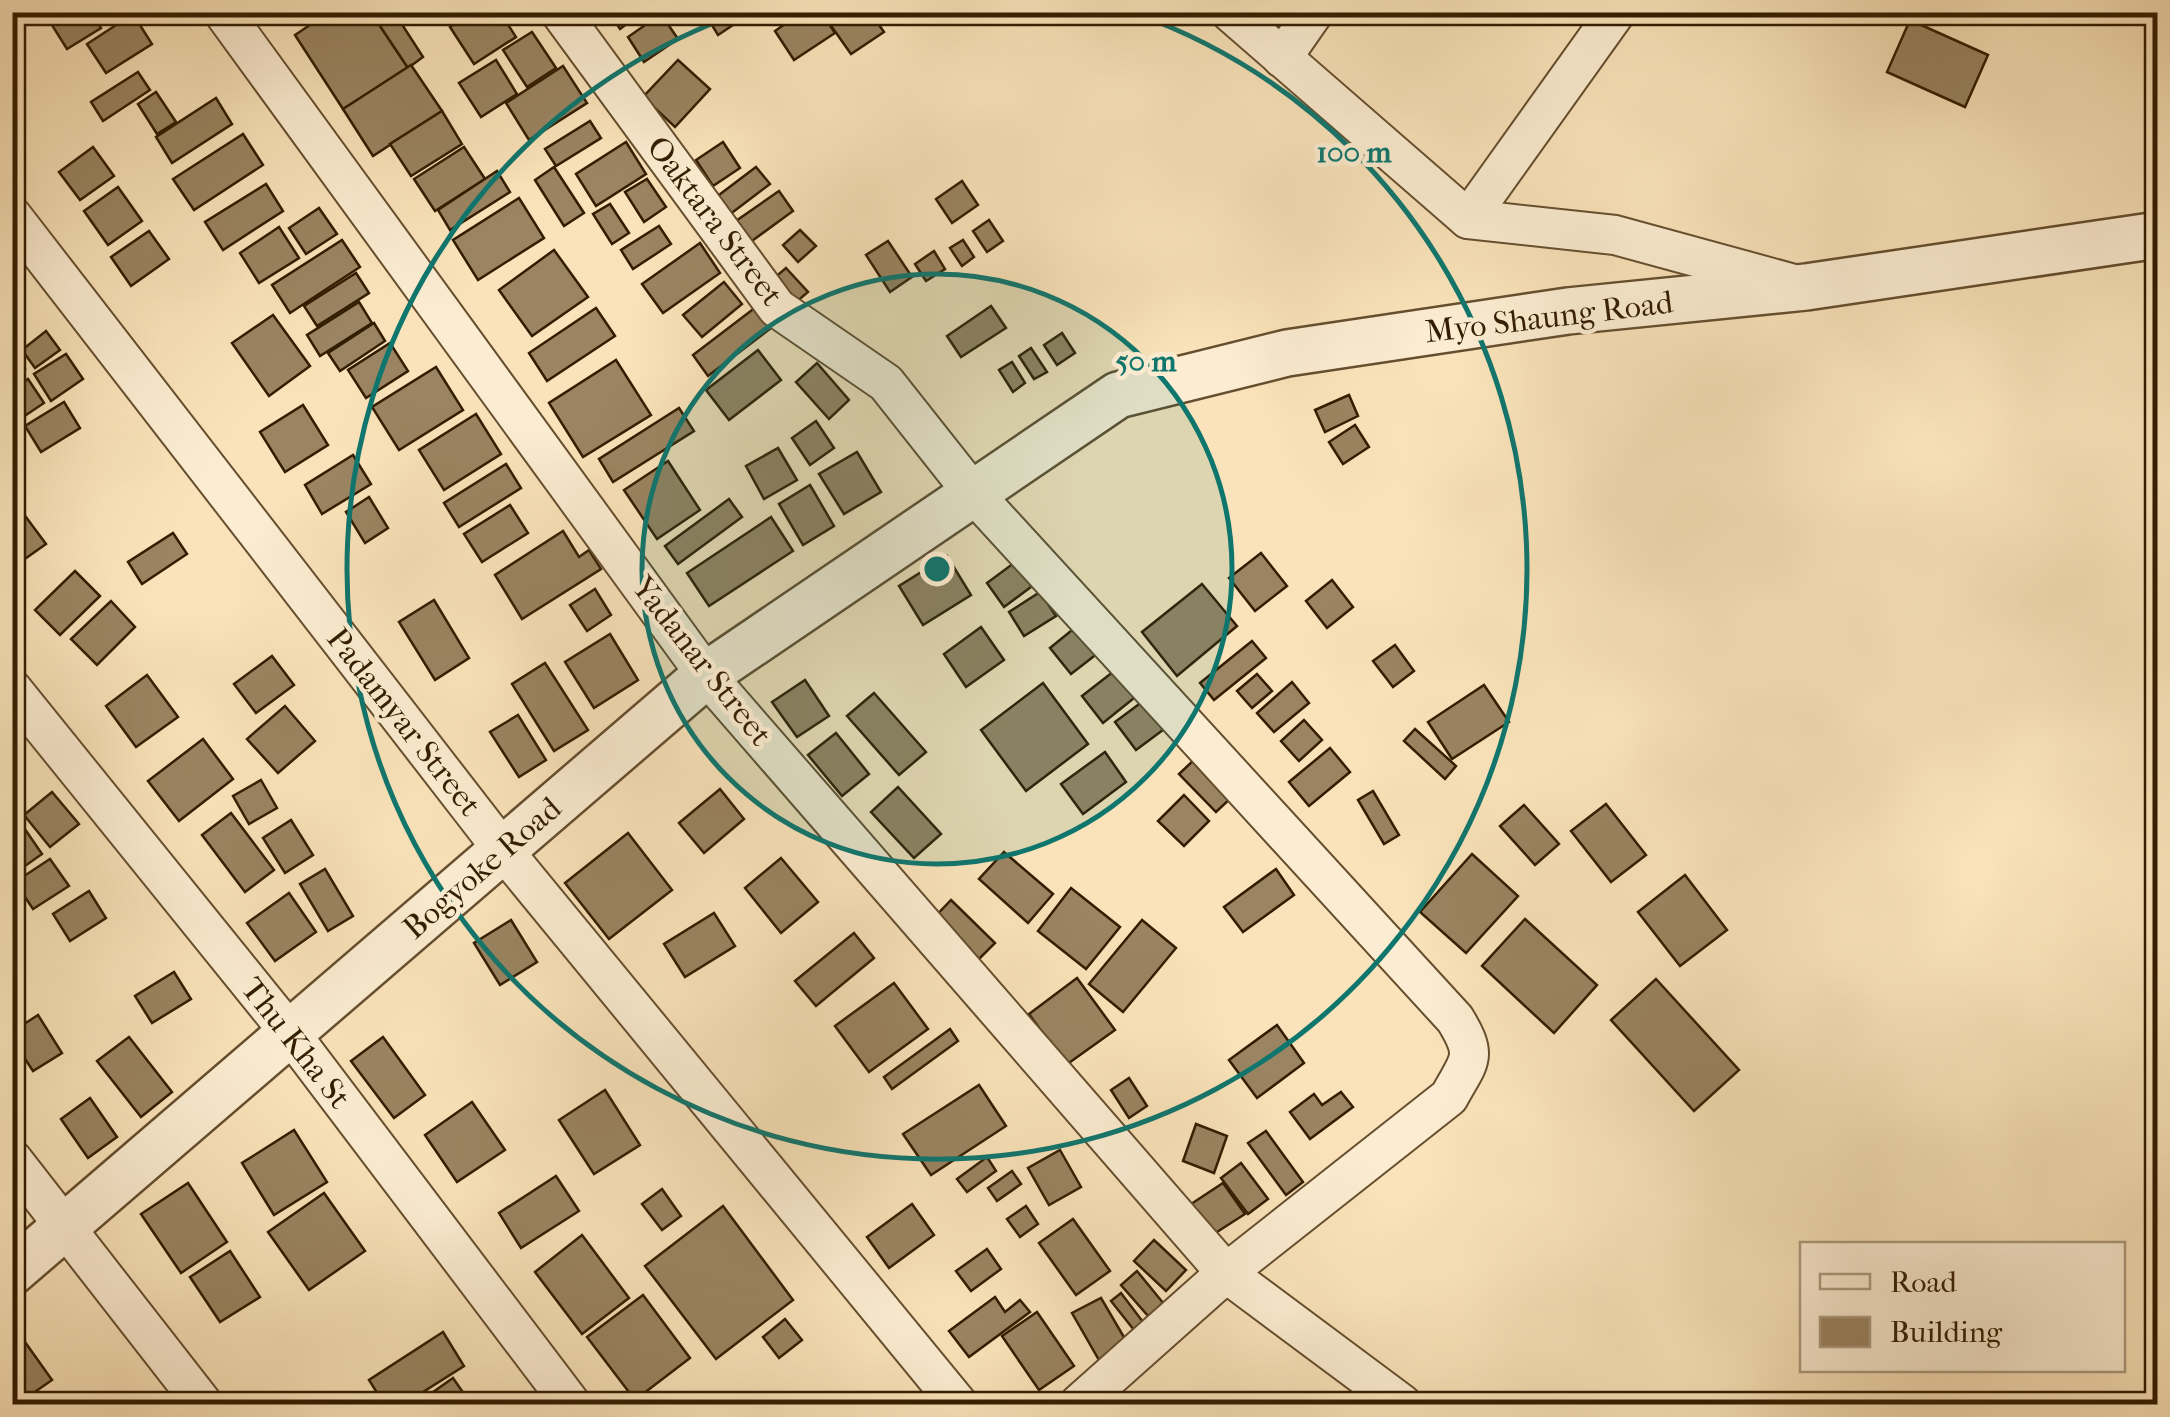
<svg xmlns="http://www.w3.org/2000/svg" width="2170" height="1417" font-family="'IM FELL French Canon',serif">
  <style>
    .building { fill: #9a8461; stroke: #331d00; stroke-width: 2.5 }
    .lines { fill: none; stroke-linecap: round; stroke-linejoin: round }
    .minor-casing { stroke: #654e2e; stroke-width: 42 }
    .tertiary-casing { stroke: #654e2e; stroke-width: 50 }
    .minor { stroke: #fcedd2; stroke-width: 38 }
    .tertiary { stroke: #fcedd2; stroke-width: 45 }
    .ring { fill: none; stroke: #0f766e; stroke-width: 5 }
    .labels { text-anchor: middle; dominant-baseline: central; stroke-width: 9; stroke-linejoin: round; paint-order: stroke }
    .street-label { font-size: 32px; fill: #331d00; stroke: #fcedd2 }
    .centre { fill: #0f766e; stroke: #fcedd2; stroke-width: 5 }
    .ring-label { font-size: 30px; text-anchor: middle; font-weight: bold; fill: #0f766e; stroke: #fcedd2; stroke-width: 9; stroke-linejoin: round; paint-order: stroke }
  </style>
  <rect width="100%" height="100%" fill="#fae3ba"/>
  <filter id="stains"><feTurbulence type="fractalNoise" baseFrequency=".002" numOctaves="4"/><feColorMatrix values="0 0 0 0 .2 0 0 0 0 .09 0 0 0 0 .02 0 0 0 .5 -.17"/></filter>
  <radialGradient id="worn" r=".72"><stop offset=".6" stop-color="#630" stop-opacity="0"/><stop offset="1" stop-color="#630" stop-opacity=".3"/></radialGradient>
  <g class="building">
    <path d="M 91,12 L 101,28 L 67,49 L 45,14 Z"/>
    <path d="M 329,12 L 371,12 L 408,68 L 343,109 L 295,35 Z"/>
    <path d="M 380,12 L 394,12 L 423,57 L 408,68 L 374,17 Z"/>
    <path d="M 472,12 L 500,12 L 516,37 L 474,64 L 450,27 Z"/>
    <path d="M 609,12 L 643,12 L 620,29 Z"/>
    <path d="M 704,12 L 751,12 L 751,13 L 718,35 Z"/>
    <path d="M 802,12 L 821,12 L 835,33 L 794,60 L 775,31 Z"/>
    <path d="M 838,12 L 870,12 L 884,32 L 851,54 L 827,20 Z"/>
    <path d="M 133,14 L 152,44 L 106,73 L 87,44 Z"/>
    <path d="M 661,14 L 678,39 L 644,62 L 628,37 Z"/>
    <path d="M 1910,20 L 1988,55 L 1965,107 L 1887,72 Z"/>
    <path d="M 532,32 L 556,68 L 527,87 L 503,50 Z"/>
    <path d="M 496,60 L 517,94 L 481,117 L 459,83 Z"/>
    <path d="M 678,60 L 710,89 L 675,127 L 643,97 Z"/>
    <path d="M 411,65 L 442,111 L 373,156 L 343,109 Z"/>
    <path d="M 563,66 L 587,103 L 529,140 L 506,103 Z"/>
    <path d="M 138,72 L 150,90 L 103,121 L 91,102 Z"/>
    <path d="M 156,92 L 176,122 L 157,134 L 138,104 Z"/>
    <path d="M 216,98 L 232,124 L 172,163 L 156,137 Z"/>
    <path d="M 442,111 L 462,144 L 411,176 L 390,144 Z"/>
    <path d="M 590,121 L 601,138 L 556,166 L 545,149 Z"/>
    <path d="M 243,134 L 263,165 L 194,210 L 173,179 Z"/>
    <path d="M 626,142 L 646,174 L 596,206 L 576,174 Z"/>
    <path d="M 723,142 L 740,168 L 713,186 L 696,160 Z"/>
    <path d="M 93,147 L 114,176 L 80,200 L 59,172 Z"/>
    <path d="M 464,147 L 485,179 L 435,211 L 414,179 Z"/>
    <path d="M 554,167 L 584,213 L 564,226 L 535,180 Z"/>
    <path d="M 756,167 L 770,184 L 729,215 L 715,198 Z"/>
    <path d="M 497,171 L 510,192 L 450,230 L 438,210 Z"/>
    <path d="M 647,179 L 666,207 L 644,222 L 625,192 Z"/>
    <path d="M 962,181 L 978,205 L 952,223 L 936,199 Z"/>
    <path d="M 266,184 L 283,211 L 223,250 L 205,222 Z"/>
    <path d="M 118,187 L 142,221 L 108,245 L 84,211 Z"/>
    <path d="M 779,191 L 793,211 L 745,246 L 730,225 Z"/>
    <path d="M 519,198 L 544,238 L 478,280 L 453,240 Z"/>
    <path d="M 610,204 L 629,233 L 612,244 L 593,214 Z"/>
    <path d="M 319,208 L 337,234 L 306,254 L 289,228 Z"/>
    <path d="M 989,220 L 1003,241 L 987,252 L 973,231 Z"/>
    <path d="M 659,226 L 671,244 L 633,269 L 621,250 Z"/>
    <path d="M 279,227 L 299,258 L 259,283 L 240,253 Z"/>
    <path d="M 800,230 L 816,246 L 798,262 L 783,245 Z"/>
    <path d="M 149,231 L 169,259 L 131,286 L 111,257 Z"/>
    <path d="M 342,240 L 360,267 L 290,313 L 272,285 Z"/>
    <path d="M 963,240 L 974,257 L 962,266 L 950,248 Z"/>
    <path d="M 888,241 L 912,277 L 890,292 L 866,255 Z"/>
    <path d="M 700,243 L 720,273 L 663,313 L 642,284 Z"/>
    <path d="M 554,250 L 588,297 L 532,336 L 499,290 Z"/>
    <path d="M 934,251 L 945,269 L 926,281 L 915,264 Z"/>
    <path d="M 786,268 L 808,292 L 795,303 L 773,279 Z"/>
    <path d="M 356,273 L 369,293 L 317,326 L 304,306 Z"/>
    <path d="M 724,282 L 742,304 L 702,337 L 683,315 Z"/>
    <path d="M 359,302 L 372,323 L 320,356 L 307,335 Z"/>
    <path d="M 991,306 L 1006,328 L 961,357 L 947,336 Z"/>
    <path d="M 756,307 L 771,328 L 708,376 L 693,355 Z"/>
    <path d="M 596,308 L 615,336 L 547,381 L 529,353 Z"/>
    <path d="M 273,315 L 310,366 L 269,396 L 232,343 Z"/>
    <path d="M 374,323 L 385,341 L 340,371 L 328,353 Z"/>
    <path d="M 46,331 L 60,350 L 35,368 L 22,350 Z"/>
    <path d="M 1062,333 L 1075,353 L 1057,365 L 1044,345 Z"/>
    <path d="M 390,343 L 408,371 L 366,398 L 348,370 Z"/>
    <path d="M 1031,348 L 1047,372 L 1034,379 L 1019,356 Z"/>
    <path d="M 758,350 L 781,380 L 729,420 L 706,390 Z"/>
    <path d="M 14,352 L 25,369 L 12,378 L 12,353 Z"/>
    <path d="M 66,354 L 83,379 L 51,401 L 34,374 Z"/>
    <path d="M 616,360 L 651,415 L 583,457 L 549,403 Z"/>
    <path d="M 1012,362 L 1025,383 L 1013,392 L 999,370 Z"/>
    <path d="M 817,363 L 849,400 L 829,419 L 796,382 Z"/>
    <path d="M 436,367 L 463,410 L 399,450 L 372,407 Z"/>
    <path d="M 28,379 L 44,403 L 23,417 L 12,402 L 12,390 Z"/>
    <path d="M 1349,395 L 1358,416 L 1325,432 L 1315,410 Z"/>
    <path d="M 64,402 L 80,428 L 41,452 L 25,426 Z"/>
    <path d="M 303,405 L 328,445 L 285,472 L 260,432 Z"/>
    <path d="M 679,408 L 694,431 L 613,482 L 599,459 Z"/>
    <path d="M 476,414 L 501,454 L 444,490 L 419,450 Z"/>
    <path d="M 816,421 L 834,448 L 810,465 L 792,438 Z"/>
    <path d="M 1355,425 L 1369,447 L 1343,464 L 1329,442 Z"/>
    <path d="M 778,448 L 797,480 L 764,499 L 746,466 Z"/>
    <path d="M 857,452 L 881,492 L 844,514 L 819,474 Z"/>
    <path d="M 353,455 L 371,484 L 322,514 L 305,485 Z"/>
    <path d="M 668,461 L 700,510 L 657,539 L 624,490 Z"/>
    <path d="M 506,464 L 521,488 L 459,527 L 444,503 Z"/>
    <path d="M 810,485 L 834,526 L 803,545 L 779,504 Z"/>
    <path d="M 369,497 L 388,528 L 365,543 L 346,512 Z"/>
    <path d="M 729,499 L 742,517 L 678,564 L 665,546 Z"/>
    <path d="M 510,505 L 528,533 L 482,562 L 464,534 Z"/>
    <path d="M 20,509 L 46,544 L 12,568 L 12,515 Z"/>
    <path d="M 771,517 L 793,551 L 709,606 L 687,573 Z"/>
    <path d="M 563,531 L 579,557 L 589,550 L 601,569 L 522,619 L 495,575 Z"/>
    <path d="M 173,533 L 187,554 L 142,584 L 128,562 Z"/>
    <path d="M 1261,553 L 1287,586 L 1255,611 L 1229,578 Z"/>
    <path d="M 947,556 L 971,595 L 923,625 L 899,586 Z"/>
    <path d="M 1018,560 L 1035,584 L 1004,607 L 987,583 Z"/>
    <path d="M 75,571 L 100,596 L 60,635 L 35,610 Z"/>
    <path d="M 1332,580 L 1353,607 L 1327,628 L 1306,601 Z"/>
    <path d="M 1202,584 L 1237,626 L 1177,676 L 1142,632 Z"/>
    <path d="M 595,589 L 611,615 L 587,631 L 570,605 Z"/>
    <path d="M 1040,592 L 1056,616 L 1024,636 L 1009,612 Z"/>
    <path d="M 434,600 L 469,658 L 435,680 L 399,622 Z"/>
    <path d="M 111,601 L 135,627 L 97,665 L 71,639 Z"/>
    <path d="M 1077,626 L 1098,653 L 1071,674 L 1050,648 Z"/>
    <path d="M 981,627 L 1004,660 L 966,687 L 944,654 Z"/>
    <path d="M 610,634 L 638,680 L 594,708 L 565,662 Z"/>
    <path d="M 1252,641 L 1266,658 L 1214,700 L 1200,683 Z"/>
    <path d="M 1395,645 L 1414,671 L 1393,687 L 1373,661 Z"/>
    <path d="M 272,656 L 294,685 L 256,713 L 234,684 Z"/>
    <path d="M 545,663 L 588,730 L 554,751 L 512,684 Z"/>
    <path d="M 1118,668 L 1139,694 L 1103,723 L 1082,696 Z"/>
    <path d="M 1257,674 L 1272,691 L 1252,708 L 1237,691 Z"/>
    <path d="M 147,675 L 178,717 L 136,747 L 106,706 Z"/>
    <path d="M 805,680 L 829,716 L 797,737 L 772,702 Z"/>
    <path d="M 1292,682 L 1309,703 L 1274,732 L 1257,713 Z"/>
    <path d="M 1043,683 L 1088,744 L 1026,791 L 981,730 Z"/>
    <path d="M 1484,685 L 1509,722 L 1452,759 L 1428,722 Z"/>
    <path d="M 874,693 L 926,752 L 899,775 L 847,716 Z"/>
    <path d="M 1150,696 L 1171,724 L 1136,750 L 1115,722 Z"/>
    <path d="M 285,706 L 315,741 L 278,773 L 247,739 Z"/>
    <path d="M 518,715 L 546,760 L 519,777 L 490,732 Z"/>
    <path d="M 1304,720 L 1322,740 L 1299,761 L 1281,741 Z"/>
    <path d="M 1415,729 L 1456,766 L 1445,779 L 1404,741 Z"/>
    <path d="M 836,733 L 869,774 L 842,796 L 808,755 Z"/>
    <path d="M 203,739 L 233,779 L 179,821 L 148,781 Z"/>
    <path d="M 1330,748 L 1350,772 L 1309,806 L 1289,782 Z"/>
    <path d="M 1105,752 L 1126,782 L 1083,814 L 1061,784 Z"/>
    <path d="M 1196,758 L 1233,796 L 1216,812 L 1179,774 Z"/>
    <path d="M 261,780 L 277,808 L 249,824 L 233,796 Z"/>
    <path d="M 898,787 L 941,834 L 914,858 L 871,812 Z"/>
    <path d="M 720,789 L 744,819 L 704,853 L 679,823 Z"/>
    <path d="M 1373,791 L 1399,835 L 1384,844 L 1358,800 Z"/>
    <path d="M 52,792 L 79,824 L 50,847 L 24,815 Z"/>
    <path d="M 1184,795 L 1209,821 L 1184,846 L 1158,821 Z"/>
    <path d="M 1606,804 L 1646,855 L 1611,882 L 1571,831 Z"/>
    <path d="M 1524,805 L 1559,844 L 1535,865 L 1500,826 Z"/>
    <path d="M 231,813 L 274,870 L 245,892 L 202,835 Z"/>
    <path d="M 18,819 L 42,854 L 15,873 L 12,868 L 12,823 Z"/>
    <path d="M 291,820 L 313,855 L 285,873 L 263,838 Z"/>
    <path d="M 628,833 L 672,890 L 609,939 L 565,883 Z"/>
    <path d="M 1004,852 L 1053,894 L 1028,923 L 979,879 Z"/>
    <path d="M 1472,854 L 1518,896 L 1466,953 L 1420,912 Z"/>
    <path d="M 781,858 L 818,902 L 781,933 L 745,888 Z"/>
    <path d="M 50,859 L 69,886 L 33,909 L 15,882 Z"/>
    <path d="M 325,869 L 353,916 L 328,931 L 300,884 Z"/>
    <path d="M 1276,869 L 1294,895 L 1243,932 L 1224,907 Z"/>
    <path d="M 1685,875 L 1727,930 L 1680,966 L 1638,912 Z"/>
    <path d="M 1071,888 L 1120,927 L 1086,969 L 1038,931 Z"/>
    <path d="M 89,891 L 106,918 L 70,941 L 53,914 Z"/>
    <path d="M 289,893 L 316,932 L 275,961 L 247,923 Z"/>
    <path d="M 951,900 L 995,943 L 971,967 L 928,924 Z"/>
    <path d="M 714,913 L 735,946 L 685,977 L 664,944 Z"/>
    <path d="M 1525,919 L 1597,985 L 1554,1033 L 1482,966 Z"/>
    <path d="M 511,920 L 537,962 L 500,985 L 474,943 Z"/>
    <path d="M 1142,920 L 1176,948 L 1123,1012 L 1089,984 Z"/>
    <path d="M 854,933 L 874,958 L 816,1006 L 795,981 Z"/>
    <path d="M 174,972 L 191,999 L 152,1023 L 135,996 Z"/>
    <path d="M 1077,978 L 1115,1030 L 1066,1065 L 1029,1014 Z"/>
    <path d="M 1656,979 L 1739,1070 L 1694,1111 L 1611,1020 Z"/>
    <path d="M 894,983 L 928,1029 L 869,1072 L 835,1026 Z"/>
    <path d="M 38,1015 L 62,1053 L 33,1071 L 12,1039 L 12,1032 Z"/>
    <path d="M 1277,1025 L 1304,1063 L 1257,1098 L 1229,1060 Z"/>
    <path d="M 950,1029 L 958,1041 L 892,1089 L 884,1077 Z"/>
    <path d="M 129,1037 L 172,1092 L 141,1117 L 97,1061 Z"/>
    <path d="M 383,1037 L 425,1095 L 394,1118 L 351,1061 Z"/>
    <path d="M 1129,1078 L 1147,1106 L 1129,1118 L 1111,1090 Z"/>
    <path d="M 979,1085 L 1006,1126 L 931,1175 L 903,1134 Z"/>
    <path d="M 605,1090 L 640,1145 L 594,1174 L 559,1120 Z"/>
    <path d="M 1341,1092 L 1353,1107 L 1310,1139 L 1290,1112 L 1314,1094 L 1322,1105 Z"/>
    <path d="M 90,1098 L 117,1137 L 88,1158 L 61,1119 Z"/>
    <path d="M 472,1102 L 505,1150 L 457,1182 L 425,1135 Z"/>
    <path d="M 1196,1124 L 1227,1136 L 1214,1173 L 1183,1161 Z"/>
    <path d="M 294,1130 L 327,1182 L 274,1215 L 242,1163 Z"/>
    <path d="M 1266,1131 L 1303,1182 L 1286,1195 L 1248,1143 Z"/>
    <path d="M 1060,1150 L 1081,1187 L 1049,1205 L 1028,1168 Z"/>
    <path d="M 987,1157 L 996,1171 L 967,1192 L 957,1179 Z"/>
    <path d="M 1241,1163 L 1268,1199 L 1248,1214 L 1221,1178 Z"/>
    <path d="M 1012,1171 L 1021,1184 L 997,1201 L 988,1188 Z"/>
    <path d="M 556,1176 L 579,1211 L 521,1248 L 499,1213 Z"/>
    <path d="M 188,1183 L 227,1242 L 181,1273 L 141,1214 Z"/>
    <path d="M 1223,1183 L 1245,1214 L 1206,1239 L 1185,1208 Z"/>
    <path d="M 662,1189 L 681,1216 L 662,1230 L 642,1204 Z"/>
    <path d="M 324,1193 L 365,1251 L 309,1290 L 268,1232 Z"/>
    <path d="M 912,1204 L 934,1235 L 889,1268 L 867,1237 Z"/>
    <path d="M 723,1206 L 793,1300 L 716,1359 L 645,1266 Z"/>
    <path d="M 1026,1206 L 1038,1224 L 1020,1237 L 1007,1219 Z"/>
    <path d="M 1073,1219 L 1110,1271 L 1076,1295 L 1039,1243 Z"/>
    <path d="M 582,1235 L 629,1298 L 582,1334 L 535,1272 Z"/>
    <path d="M 1154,1240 L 1186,1270 L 1166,1291 L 1134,1261 Z"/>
    <path d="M 987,1249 L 1001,1269 L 971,1291 L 956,1271 Z"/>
    <path d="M 230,1251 L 260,1297 L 220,1322 L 190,1277 Z"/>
    <path d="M 1137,1271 L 1164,1304 L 1149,1317 L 1121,1285 Z"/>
    <path d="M 1121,1293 L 1143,1322 L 1134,1330 L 1111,1301 Z"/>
    <path d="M 643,1295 L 690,1358 L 635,1400 L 587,1337 Z"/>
    <path d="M 995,1297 L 1005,1312 L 1020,1300 L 1030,1312 L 969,1357 L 949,1331 Z"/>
    <path d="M 1101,1298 L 1128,1344 L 1099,1360 L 1072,1313 Z"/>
    <path d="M 1037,1312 L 1074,1366 L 1039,1390 L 1002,1336 Z"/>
    <path d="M 785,1319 L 802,1340 L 779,1358 L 763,1337 Z"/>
    <path d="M 443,1332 L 464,1366 L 404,1404 L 384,1404 L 369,1380 Z"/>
    <path d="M 25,1342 L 52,1380 L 29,1396 L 12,1374 L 12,1351 Z"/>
    <path d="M 453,1378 L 471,1404 L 416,1404 Z"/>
  </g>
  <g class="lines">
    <defs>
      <g id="minor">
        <path d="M 223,12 L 706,675 L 1226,1273 L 1402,1404"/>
        <path d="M 560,12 L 777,308 L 886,383 L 973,493 L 1455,1019 C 1479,1058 1469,1060 1449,1097 L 1226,1273 L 1079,1404"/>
        <path d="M 1230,12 L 1468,219 L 1615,235 L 1794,284"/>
        <path d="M 1282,58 L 1314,12"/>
        <path d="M 12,216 L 503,850 L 958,1404"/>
        <path d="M 1468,219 L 1616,12"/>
        <path d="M 12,689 L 290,1033 L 571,1404"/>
        <path d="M 12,1159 L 203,1404"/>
      </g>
      <path id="tertiary" d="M 12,1272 L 706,675 L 1118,395 L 1287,353 L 1568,311 L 1806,287 L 2158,235"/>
    </defs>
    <use href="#minor" class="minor-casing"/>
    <use href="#tertiary" class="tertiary-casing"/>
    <use href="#minor" class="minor"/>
    <use href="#tertiary" class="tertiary"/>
  </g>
  <circle cx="937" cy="569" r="295" fill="#0f766e" fill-opacity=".12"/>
  <g class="ring">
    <circle cx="937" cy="569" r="295"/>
    <path d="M1134 13A590 590 0 1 1 740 13"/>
  </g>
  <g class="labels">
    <g class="street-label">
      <text transform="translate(715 221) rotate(53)">Oaktara Street</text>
      <text transform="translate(1549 317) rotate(-7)">Myo Shaung Road</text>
      <text transform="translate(702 661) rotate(52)">Yadanar Street</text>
      <text transform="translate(404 722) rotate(52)">Padamyar Street</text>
      <text transform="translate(482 868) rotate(-41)">Bogyoke Road</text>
      <text transform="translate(296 1043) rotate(52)">Thu Kha St</text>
    </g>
  </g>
  <circle cx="937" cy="569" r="15" class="centre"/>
  <g class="ring-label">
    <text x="1354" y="162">100 m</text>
    <text x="1146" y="371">50 m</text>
  </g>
  <rect width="2170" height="1417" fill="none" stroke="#fae3ba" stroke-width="50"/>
  <rect x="15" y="15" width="2140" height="1387" fill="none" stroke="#331d00" stroke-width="5"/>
  <rect x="25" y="25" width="2120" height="1367" fill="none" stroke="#331d00" stroke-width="2.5"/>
  <rect x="1800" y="1242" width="325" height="130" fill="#fcedd2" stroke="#ac9a7e" stroke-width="2.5"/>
  <rect x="1820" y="1274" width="50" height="15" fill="#fcedd2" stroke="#ac9a7e" stroke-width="2.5"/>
  <text x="1890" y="1292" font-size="30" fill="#331d00">Road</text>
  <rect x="1820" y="1317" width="50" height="30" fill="#9a8461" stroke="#ac9a7e" stroke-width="2.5"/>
  <text x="1890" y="1342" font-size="30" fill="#331d00">Building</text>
  <rect width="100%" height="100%" filter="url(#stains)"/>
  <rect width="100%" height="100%" fill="url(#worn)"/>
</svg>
